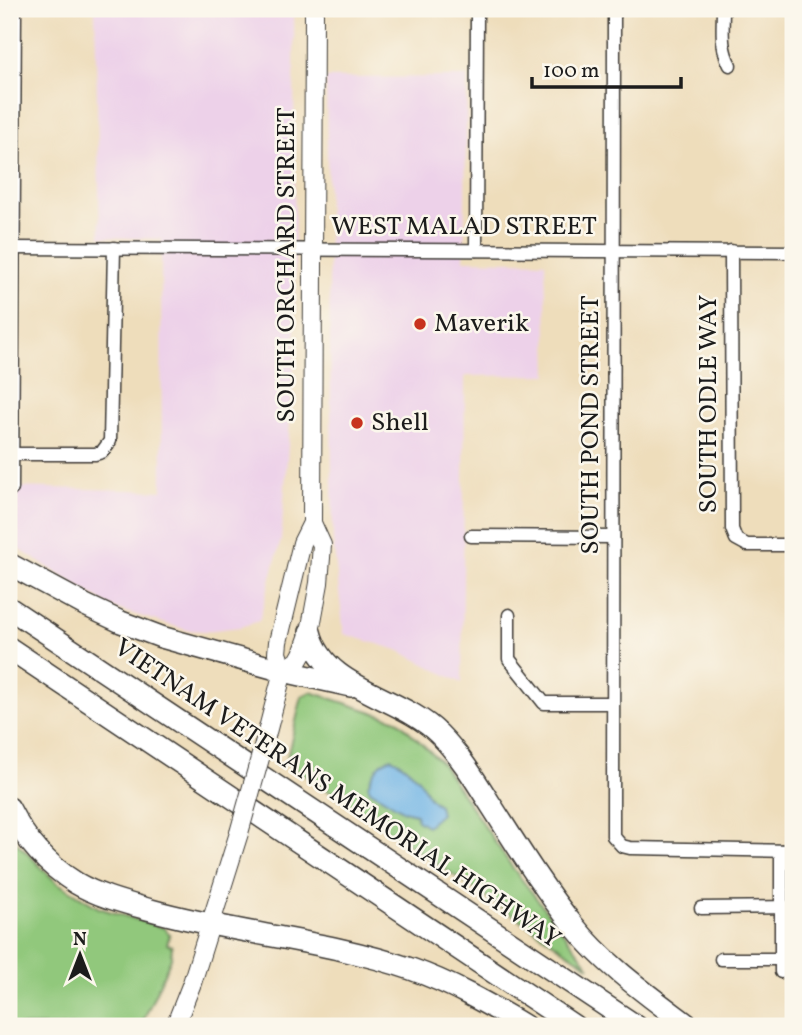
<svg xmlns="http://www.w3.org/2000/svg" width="802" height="1035" font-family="Vollkorn,serif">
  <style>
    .built { fill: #edd1e9 }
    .green { fill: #91c87b; stroke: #56724c; stroke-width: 2; fill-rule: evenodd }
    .water { fill: #6fb4e5; stroke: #466880; stroke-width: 2 }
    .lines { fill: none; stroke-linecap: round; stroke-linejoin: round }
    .street-casing { stroke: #3c3934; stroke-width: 15 }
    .secondary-casing { stroke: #3c3934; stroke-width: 20 }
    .highway-casing { stroke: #3c3934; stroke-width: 24 }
    .street { stroke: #fff; stroke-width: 12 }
    .secondary { stroke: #fff; stroke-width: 18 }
    .highway { stroke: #fff; stroke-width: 21 }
    .secondary-bridge-casing { stroke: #3c3934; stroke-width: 20; stroke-linecap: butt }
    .secondary-bridge { stroke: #fff; stroke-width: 18 }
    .poi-dot { fill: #c8321e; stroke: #fbf7ec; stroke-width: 2.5 }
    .labels { text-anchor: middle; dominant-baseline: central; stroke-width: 5; stroke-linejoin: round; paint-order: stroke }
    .street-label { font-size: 26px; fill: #1c1c1c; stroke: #fbf7ec }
    .poi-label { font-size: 26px; fill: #1c1c1c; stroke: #fbf7ec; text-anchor: start }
  </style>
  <rect width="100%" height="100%" fill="#fbf7ec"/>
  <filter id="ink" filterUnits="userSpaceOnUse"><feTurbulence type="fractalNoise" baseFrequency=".0143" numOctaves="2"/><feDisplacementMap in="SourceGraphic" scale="14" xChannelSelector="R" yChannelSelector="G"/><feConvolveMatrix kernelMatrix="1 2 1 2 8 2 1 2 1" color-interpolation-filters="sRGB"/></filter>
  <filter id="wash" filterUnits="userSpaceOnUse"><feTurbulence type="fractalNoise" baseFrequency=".00686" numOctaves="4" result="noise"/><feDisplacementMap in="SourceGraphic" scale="28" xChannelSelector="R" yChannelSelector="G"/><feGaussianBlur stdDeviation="1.57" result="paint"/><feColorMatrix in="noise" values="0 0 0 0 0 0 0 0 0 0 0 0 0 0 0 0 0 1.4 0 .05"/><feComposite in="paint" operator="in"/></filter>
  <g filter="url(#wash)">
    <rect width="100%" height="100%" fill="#edb"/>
    <g class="built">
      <path d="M 95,9 L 294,9 L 295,351 L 281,540 L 259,621 L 240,627 L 205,631 L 187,630 L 114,608 L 9,543 L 9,487 L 162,491 L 161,239 L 100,237 Z"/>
      <path d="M 467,77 L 464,260 L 545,262 L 548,375 L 465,376 L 462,683 L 398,650 L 344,634 L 333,540 L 326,78 Z"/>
    </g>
    <g class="green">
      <path d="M 311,692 L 397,720 L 440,761 L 512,867 L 590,967 L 286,762 L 302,696 ZM 418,779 L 432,802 L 416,814 L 404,811 Z"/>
      <path d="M 9,831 L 13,839 L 56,882 L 99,908 L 164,928 L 170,935 L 167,944 L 172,946 L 171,958 L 141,1026 L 9,1026 Z"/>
    </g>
    <path class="water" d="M 391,758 C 401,762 411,771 418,779 C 426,789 427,800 439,805 L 441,814 L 427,826 L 417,820 L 416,814 L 404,811 L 370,790 L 368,785 C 372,774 380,761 391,758 Z"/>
  </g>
  <g filter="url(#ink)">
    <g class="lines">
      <defs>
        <g id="street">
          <path d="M 614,9 L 613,836 L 622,846 L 630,848 L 793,851"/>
          <path d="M 723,9 C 723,28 720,47 730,65"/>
          <path d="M 9,248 L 793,252"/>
          <path d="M 476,250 L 477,9"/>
          <path d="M 731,251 L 732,529 L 736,539 L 747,545 L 793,545"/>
          <path d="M 12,454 L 95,454 L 102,452 L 110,441 L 114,248"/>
          <path d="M 12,489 L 15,9"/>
          <path d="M 471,536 L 613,537"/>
          <path d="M 509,615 L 509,659 L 544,703 L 612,703"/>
          <path d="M 701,908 L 793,907"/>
          <path d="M 721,959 L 781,959"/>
          <path d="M 781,972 L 781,851"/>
        </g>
        <g id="secondary">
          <path d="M 283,671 L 298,661 L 302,654 L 310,632 L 319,583 L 322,545 L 312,523 L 314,9"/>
          <path d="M 264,744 L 283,671 L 277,653 L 278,642 L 302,543 L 312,523"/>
          <path d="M 175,1026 L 192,983 L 239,833"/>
        </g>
        <g id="highway">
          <path d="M 9,564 L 85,605 L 121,622 L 161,637 L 283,671 L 351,686"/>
          <path d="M 9,608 L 636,1026"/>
          <path d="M 310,632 C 324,690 400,695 439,734 C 459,754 474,778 489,802 C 516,844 542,887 573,925 C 605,965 648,995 689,1026"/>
          <path d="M 9,648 L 574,1026"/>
          <path d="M 9,808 C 24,838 47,865 76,883 C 98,896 126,903 151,910 C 236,934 327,940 411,969 C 451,983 488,1004 525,1026"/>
        </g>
      </defs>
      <use href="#street" class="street-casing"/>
      <use href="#secondary" class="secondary-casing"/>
      <use href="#highway" class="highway-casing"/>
      <use href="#street" class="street"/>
      <use href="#secondary" class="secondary"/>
      <use href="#highway" class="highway"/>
      <defs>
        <path id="secondary-bridge" d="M 239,833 L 264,744"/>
      </defs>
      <use href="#secondary-bridge" class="secondary-bridge-casing"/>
      <use href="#secondary-bridge" class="secondary-bridge"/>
    </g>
  </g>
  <g class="poi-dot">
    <circle cx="420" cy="324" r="7"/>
    <circle cx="357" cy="423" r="7"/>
  </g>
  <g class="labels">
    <g class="street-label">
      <text x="464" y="227">WEST MALAD STREET</text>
      <text transform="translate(287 265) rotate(-90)">SOUTH ORCHARD STREET</text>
      <text transform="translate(709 404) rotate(-90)">SOUTH ODLE WAY</text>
      <text transform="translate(591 425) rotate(-90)">SOUTH POND STREET</text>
      <text transform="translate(337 794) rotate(34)">VIETNAM VETERANS MEMORIAL HIGHWAY</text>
    </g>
    <g class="poi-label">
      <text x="434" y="324">Maverik</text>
      <text x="371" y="423">Shell</text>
    </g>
  </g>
  <rect width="802" height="1035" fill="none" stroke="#fbf7ec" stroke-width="35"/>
  <g transform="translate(80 955)" stroke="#fbf7ec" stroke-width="5" paint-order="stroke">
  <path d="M0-5L12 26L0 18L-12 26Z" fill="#1c1c1c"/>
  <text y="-10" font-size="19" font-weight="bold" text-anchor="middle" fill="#1c1c1c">N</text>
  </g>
  <path d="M532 77v10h149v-10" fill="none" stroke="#1c1c1c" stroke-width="3.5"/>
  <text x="543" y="77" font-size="21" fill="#1c1c1c" stroke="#fbf7ec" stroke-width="5" paint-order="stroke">100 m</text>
</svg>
